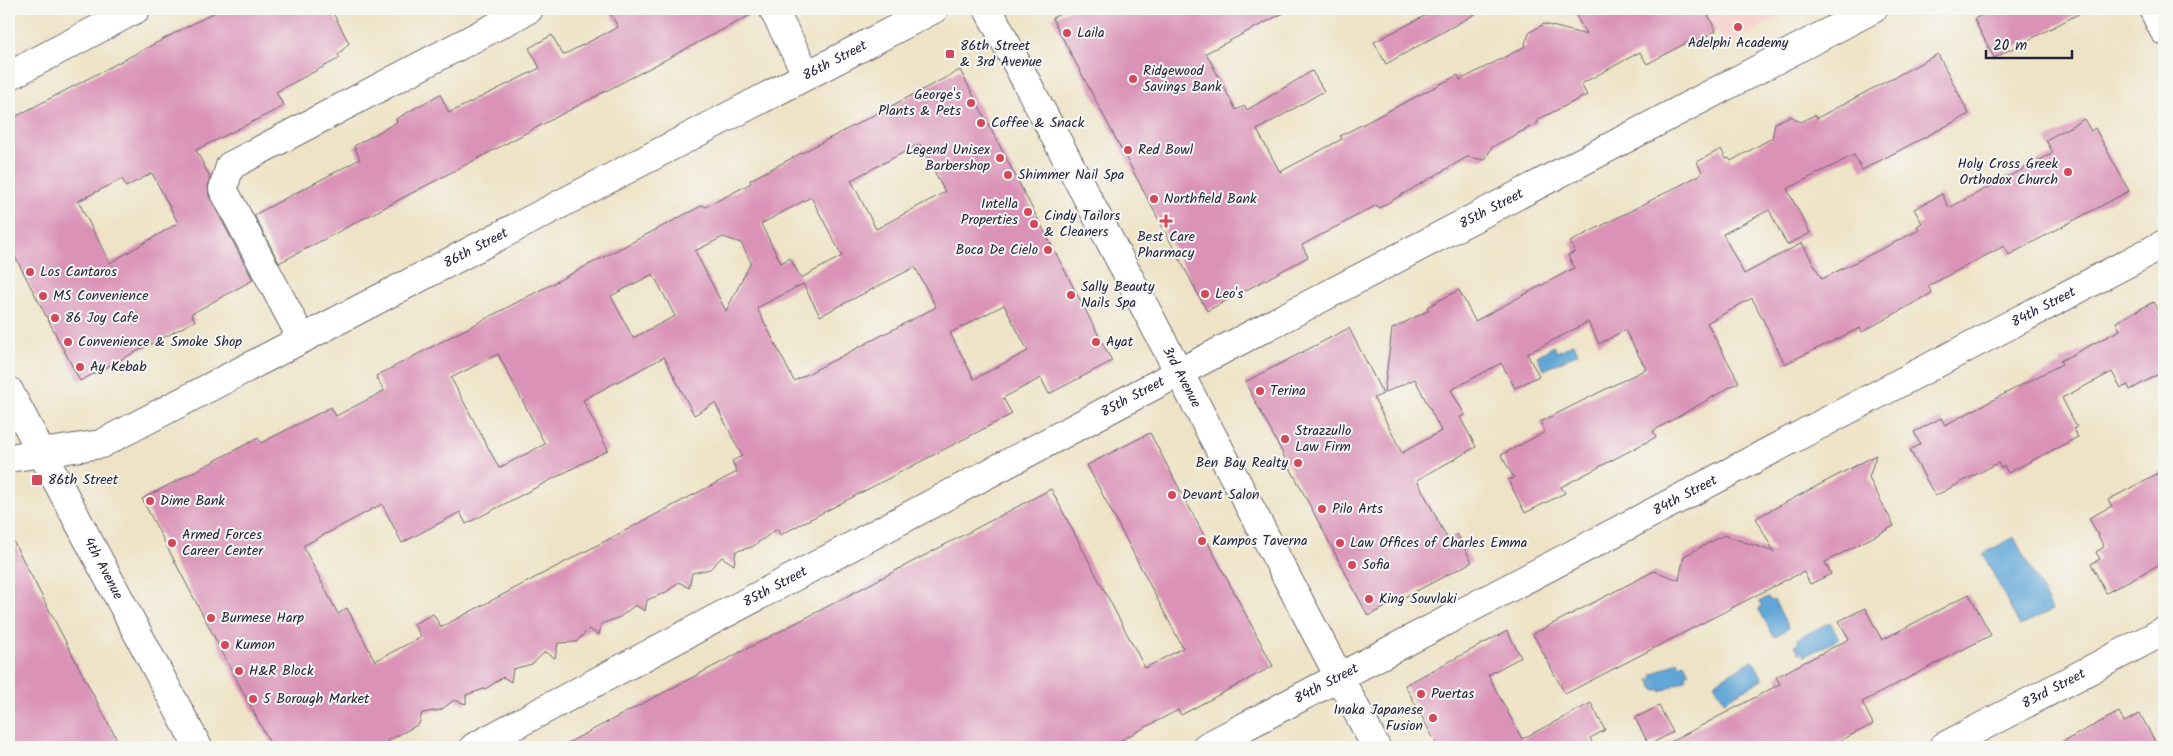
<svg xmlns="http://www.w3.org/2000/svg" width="2173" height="756" font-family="Kalam,sans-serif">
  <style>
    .built { fill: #f7d0cb }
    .water { fill: #61a6d7; stroke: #426489 }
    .building { fill: #da93b7; fill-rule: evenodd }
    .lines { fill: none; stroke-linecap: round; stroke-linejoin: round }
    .minor-casing { stroke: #69666c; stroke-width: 30 }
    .major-casing { stroke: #69666c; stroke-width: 30 }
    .minor { stroke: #fff; stroke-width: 28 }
    .major { stroke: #fff; stroke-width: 28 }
    .poi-dot { fill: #d1495b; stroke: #f6f6f2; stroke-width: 2 }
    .labels { text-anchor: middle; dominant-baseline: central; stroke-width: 4; stroke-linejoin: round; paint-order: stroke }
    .poi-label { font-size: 14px; fill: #22223b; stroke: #f6f6f2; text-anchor: start }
    .street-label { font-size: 14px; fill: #22223b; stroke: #f6f6f2 }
  </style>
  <rect width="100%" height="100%" fill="#f6f6f2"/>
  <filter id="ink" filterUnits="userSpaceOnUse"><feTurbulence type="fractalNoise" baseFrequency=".02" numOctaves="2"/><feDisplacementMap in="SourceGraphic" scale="10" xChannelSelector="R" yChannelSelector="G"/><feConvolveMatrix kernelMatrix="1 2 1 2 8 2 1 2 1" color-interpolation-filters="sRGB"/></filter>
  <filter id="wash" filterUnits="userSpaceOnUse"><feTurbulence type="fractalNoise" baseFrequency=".0096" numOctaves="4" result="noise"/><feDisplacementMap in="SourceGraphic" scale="20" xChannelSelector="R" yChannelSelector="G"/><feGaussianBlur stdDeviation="1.12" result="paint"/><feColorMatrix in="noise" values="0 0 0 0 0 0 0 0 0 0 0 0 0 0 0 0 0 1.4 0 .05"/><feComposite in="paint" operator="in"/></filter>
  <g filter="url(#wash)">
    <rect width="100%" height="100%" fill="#eee3c6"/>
    <path class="built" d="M 1706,9 L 1796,9 L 1725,46 Z"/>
    <g class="water">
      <path d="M 1574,343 L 1578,353 L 1544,370 L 1537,356 L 1554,346 L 1557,352 Z"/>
      <path d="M 2014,537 L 2052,610 L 2020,626 L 1983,554 Z"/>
      <path d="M 1768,597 L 1771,601 L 1774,600 L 1789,628 L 1774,637 L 1758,608 L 1762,606 L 1759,602 Z"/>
      <path d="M 1830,622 L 1839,639 L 1805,656 L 1803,651 L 1799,653 L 1795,645 L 1799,643 L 1797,639 Z"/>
      <path d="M 1753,660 L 1763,679 L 1724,701 L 1714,683 Z"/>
      <path d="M 1678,661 L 1680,665 L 1684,663 L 1689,673 L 1685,675 L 1687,679 L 1661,692 L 1660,689 L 1655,691 L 1649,680 L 1653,678 L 1652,675 Z"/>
    </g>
    <g id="blocks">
      <g class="building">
        <path d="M 221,9 L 331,9 L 349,43 L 338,55 L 340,58 L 276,92 L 284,106 L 196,150 L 210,177 L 208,185 L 209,196 L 253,280 L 191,314 L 195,321 L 80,381 L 9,245 L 9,120 ZM 152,173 L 178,223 L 110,263 L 78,201 L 122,179 L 126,187 Z"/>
        <path d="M 608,9 L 757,9 L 758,11 L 279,263 L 254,215 L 360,159 L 354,146 L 397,122 L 396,119 L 440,94 L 449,113 L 540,68 L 529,48 L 552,35 L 563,55 L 618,27 Z"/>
        <path d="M 1071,9 L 1291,9 L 1206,53 L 1236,110 L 1245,106 L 1247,110 L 1312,71 L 1324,91 L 1257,130 L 1280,172 L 1342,139 L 1340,136 L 1458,75 L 1460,80 L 1526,46 L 1525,43 L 1530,32 L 1544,24 L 1587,35 L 1572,9 L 1705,9 L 1716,31 L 1689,45 L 1688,42 L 1647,64 L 1640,52 L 1581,84 L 1587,95 L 1537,120 L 1538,123 L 1492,147 L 1485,160 L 1467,157 L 1379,208 L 1377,205 L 1302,245 L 1308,257 L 1207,311 L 1052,18 Z"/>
        <path d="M 1438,9 L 1484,9 L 1386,64 L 1374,42 Z"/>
        <path d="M 1994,9 L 2088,9 L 1994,58 L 1974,19 Z"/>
        <path d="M 1938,54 L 1969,114 L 1862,170 L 1854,155 L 1787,189 L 1810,233 L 1787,245 L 1769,210 L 1723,234 L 1744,274 L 1802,243 L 1822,279 L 1919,230 L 1917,226 L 1922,223 L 1914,209 L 1942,194 L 1949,208 L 2053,153 L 2046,140 L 2084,119 L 2091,131 L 2095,128 L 2129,191 L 2009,255 L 2004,246 L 1928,286 L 1932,293 L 1862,332 L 1860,328 L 1785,364 L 1752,298 L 1707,323 L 1739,382 L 1653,431 L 1656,437 L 1561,487 L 1565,493 L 1525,513 L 1508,480 L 1514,478 L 1501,455 L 1545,432 L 1540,422 L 1646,369 L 1625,330 L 1599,344 L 1588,322 L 1527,354 L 1539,376 L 1515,388 L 1501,363 L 1451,390 L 1465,415 L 1460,417 L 1476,447 L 1417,480 L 1448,540 L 1457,534 L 1472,562 L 1368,616 L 1245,382 L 1349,328 L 1383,394 L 1374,398 L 1402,453 L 1441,431 L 1415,379 L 1384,393 L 1392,329 L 1429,310 L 1427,307 L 1459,290 L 1475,321 L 1574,268 L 1568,255 L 1575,252 L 1570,242 L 1700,175 L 1702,172 L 1697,162 L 1721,149 L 1726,159 L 1729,158 L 1731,161 L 1772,138 L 1775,123 L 1790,116 L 1800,122 L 1815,115 L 1817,118 Z"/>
        <path d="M 960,70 L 1112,361 L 1049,394 L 1041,378 L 1003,398 L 1012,414 L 780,535 L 777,529 L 752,547 L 736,551 L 734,565 L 722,557 L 710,569 L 692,573 L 689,588 L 679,582 L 665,593 L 647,600 L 645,611 L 635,605 L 620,617 L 601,624 L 599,635 L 589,629 L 576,642 L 558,643 L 555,658 L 545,652 L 532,664 L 513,669 L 511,682 L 503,677 L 487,688 L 466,695 L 466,704 L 454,700 L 441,710 L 422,713 L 419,724 L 377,747 L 272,747 L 142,499 L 258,438 L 261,443 L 331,407 L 336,416 L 384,391 L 376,376 L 703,205 L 705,207 L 729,195 L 751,183 L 750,180 ZM 920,144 L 945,192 L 876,229 L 851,180 ZM 811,197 L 842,256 L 801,278 L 790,258 L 781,263 L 761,224 ZM 723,237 L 741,243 L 751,262 L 726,311 L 695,251 ZM 915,267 L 936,307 L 794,381 L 757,308 L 803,284 L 820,316 ZM 653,274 L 675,316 L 633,338 L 611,296 ZM 1004,305 L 1028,351 L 974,379 L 950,333 ZM 498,354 L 545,444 L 499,468 L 451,378 ZM 664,357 L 694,415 L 715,403 L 742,456 L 732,461 L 737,472 L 441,627 L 433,614 L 414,624 L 421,637 L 375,661 L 347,608 L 338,614 L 303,546 L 382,504 L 402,543 L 460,512 L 466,524 L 608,450 L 583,400 Z"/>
        <path d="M 2153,302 L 2164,322 L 2164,371 L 2130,390 L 2128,385 L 2121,388 L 2112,372 L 2062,398 L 2077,427 L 2074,429 L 2078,437 L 2008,473 L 2004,466 L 2001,468 L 1998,463 L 1935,496 L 1910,450 L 1920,444 L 1914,432 L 1941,418 L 1945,425 L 2062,364 L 2060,361 L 2120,330 L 2116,322 Z"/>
        <path d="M 1150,433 L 1273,666 L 1181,715 L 1178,710 L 1108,747 L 560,747 L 1051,489 L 1145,668 L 1183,648 L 1087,465 Z"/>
        <path d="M 1876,455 L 1869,478 L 1894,526 L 1825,562 L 1831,574 L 1810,584 L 1804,572 L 1788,579 L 1565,694 L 1533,634 L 1654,571 L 1679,580 L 1684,556 L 1724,535 L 1774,552 L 1756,518 Z"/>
        <path d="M 2164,470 L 2164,562 L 2106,593 L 2091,564 L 2100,559 L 2096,552 L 2104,547 L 2089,518 L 2112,506 L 2108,500 Z"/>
        <path d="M 9,533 L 107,721 L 121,747 L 9,747 Z"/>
        <path d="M 1969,594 L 1991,635 L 1862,702 L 1873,724 L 1828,747 L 1661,747 L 1780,684 L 1776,677 L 1849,639 L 1839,621 L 1865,608 L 1882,640 Z"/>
        <path d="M 1507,631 L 1521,657 L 1488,675 L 1522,739 L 1591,703 L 1605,730 L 1590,738 L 1594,747 L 1438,747 L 1405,685 Z"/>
        <path d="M 1659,706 L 1673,732 L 1649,745 L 1635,718 Z"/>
        <path d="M 2119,712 L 2124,722 L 2140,714 L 2158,747 L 2053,747 Z"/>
      </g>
    </g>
  </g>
  <g filter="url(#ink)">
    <use href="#blocks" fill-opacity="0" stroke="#69666c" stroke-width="1"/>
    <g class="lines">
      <defs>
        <g id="minor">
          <path d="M 773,9 L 807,75"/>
          <path id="s1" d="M 988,9 L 1376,747"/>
          <path d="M 2153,9 L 2164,31"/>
          <path d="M 9,76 L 136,9"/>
          <path d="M 302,339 L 223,189 L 230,166 L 529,9"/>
          <path id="s2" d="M 474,747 L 1142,392 L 1873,9"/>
          <path id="s3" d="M 1206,747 L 2164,244"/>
          <path id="s4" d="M 1943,747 L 2164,631"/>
        </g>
        <g id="major">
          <path id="s5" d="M 9,391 L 198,747"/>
          <path id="s6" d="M 9,458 L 101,444 L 934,9"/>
        </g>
      </defs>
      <use href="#minor" class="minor-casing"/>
      <use href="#major" class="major-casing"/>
      <use href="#minor" class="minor"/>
      <use href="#major" class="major"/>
    </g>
  </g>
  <g class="poi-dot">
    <circle cx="1738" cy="27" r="5"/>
    <circle cx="1067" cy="33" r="5"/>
    <rect x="945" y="49" width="10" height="10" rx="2.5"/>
    <circle cx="1133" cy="79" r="5"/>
    <circle cx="971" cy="103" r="5"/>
    <circle cx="981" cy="123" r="5"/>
    <circle cx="1128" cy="150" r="5"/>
    <circle cx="1000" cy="158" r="5"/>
    <circle cx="2068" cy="172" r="5"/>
    <circle cx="1008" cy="175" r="5"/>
    <circle cx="1154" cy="199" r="5"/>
    <circle cx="1028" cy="212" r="5"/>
    <path d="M1163.5 213.5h5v5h5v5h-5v5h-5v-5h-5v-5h5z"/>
    <circle cx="1034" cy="224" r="5"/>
    <circle cx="1048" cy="250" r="5"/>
    <circle cx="30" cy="272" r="5"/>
    <circle cx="1205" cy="294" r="5"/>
    <circle cx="1071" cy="295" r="5"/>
    <circle cx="43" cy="296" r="5"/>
    <circle cx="55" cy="318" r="5"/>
    <circle cx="68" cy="342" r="5"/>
    <circle cx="1096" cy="342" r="5"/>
    <circle cx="80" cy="367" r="5"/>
    <circle cx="1260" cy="391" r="5"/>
    <circle cx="1285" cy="439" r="5"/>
    <circle cx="1298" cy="463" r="5"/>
    <rect x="31" y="474" width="12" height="12" rx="2.5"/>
    <circle cx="1172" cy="495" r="5"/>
    <circle cx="150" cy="501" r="5"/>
    <circle cx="1322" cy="509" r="5"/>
    <circle cx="1202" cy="541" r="5"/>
    <circle cx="172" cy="543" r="5"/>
    <circle cx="1340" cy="543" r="5"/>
    <circle cx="1352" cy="565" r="5"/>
    <circle cx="1369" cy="599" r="5"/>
    <circle cx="211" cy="618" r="5"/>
    <circle cx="225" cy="645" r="5"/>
    <circle cx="239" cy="671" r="5"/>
    <circle cx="1421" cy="694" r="5"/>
    <circle cx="253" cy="699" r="5"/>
    <circle cx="1433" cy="718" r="5"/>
  </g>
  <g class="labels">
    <g class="poi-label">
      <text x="1077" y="33">Laila</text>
      <text x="1738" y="43" text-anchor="middle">Adelphi Academy</text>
      <text x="960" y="46">86th Street<tspan x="960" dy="16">&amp; 3rd Avenue</tspan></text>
      <text x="1143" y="71">Ridgewood<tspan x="1143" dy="16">Savings Bank</tspan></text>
      <text x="961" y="95" text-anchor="end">George's<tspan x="961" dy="16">Plants &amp; Pets</tspan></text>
      <text x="991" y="123">Coffee &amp; Snack</text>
      <text x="990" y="150" text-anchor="end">Legend Unisex<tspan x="990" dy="16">Barbershop</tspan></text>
      <text x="1138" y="150">Red Bowl</text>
      <text x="2058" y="164" text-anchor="end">Holy Cross Greek<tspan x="2058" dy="16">Orthodox Church</tspan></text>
      <text x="1018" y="175">Shimmer Nail Spa</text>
      <text x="1164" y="199">Northfield Bank</text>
      <text x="1018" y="204" text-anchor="end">Intella<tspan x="1018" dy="16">Properties</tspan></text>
      <text x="1044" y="216">Cindy Tailors<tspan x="1044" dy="16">&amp; Cleaners</tspan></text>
      <text x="1166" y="237" text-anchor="middle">Best Care<tspan x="1166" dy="16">Pharmacy</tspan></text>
      <text x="1038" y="250" text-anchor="end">Boca De Cielo</text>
      <text x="40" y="272">Los Cantaros</text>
      <text x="1081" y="287">Sally Beauty<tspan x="1081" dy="16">Nails Spa</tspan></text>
      <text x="1215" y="294">Leo's</text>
      <text x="53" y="296">MS Convenience</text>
      <text x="65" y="318">86 Joy Cafe</text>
      <text x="78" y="342">Convenience &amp; Smoke Shop</text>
      <text x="1106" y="342">Ayat</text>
      <text x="90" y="367">Ay Kebab</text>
      <text x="1270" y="391">Terina</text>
      <text x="1295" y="431">Strazzullo<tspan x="1295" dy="16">Law Firm</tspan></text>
      <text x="1288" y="463" text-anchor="end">Ben Bay Realty</text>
      <text x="48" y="480">86th Street</text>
      <text x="1182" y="495">Devant Salon</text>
      <text x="160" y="501">Dime Bank</text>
      <text x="1332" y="509">Pilo Arts</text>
      <text x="182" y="535">Armed Forces<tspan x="182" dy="16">Career Center</tspan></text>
      <text x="1212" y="541">Kampos Taverna</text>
      <text x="1350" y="543">Law Offices of Charles Emma</text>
      <text x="1362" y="565">Sofia</text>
      <text x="1379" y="599">King Souvlaki</text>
      <text x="221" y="618">Burmese Harp</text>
      <text x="235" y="645">Kumon</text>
      <text x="249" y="671">H&amp;R Block</text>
      <text x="1431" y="694">Puertas</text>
      <text x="263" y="699">5 Borough Market</text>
      <text x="1423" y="710" text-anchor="end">Inaka Japanese<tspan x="1423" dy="16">Fusion</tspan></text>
    </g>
    <g class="street-label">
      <text stroke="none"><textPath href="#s6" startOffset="921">86th Street</textPath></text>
      <text stroke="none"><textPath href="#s2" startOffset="1151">85th Street</textPath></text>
      <text stroke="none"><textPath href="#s6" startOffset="516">86th Street</textPath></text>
      <text stroke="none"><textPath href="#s3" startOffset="946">84th Street</textPath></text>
      <text stroke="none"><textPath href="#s1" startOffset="416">3rd Avenue</textPath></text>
      <text stroke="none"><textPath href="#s2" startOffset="746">85th Street</textPath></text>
      <text stroke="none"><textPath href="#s3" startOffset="541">84th Street</textPath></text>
      <text stroke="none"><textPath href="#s5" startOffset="201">4th Avenue</textPath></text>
      <text stroke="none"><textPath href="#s2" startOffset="341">85th Street</textPath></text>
      <text stroke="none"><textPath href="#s3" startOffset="136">84th Street</textPath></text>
      <text stroke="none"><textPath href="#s4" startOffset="125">83rd Street</textPath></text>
    </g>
  </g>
  <rect width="2173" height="756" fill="none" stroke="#f6f6f2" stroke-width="30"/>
  <path d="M1986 50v8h86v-8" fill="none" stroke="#22223b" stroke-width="2.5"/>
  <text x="1993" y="50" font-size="15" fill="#22223b" stroke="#f6f6f2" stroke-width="4" paint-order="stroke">20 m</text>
</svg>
